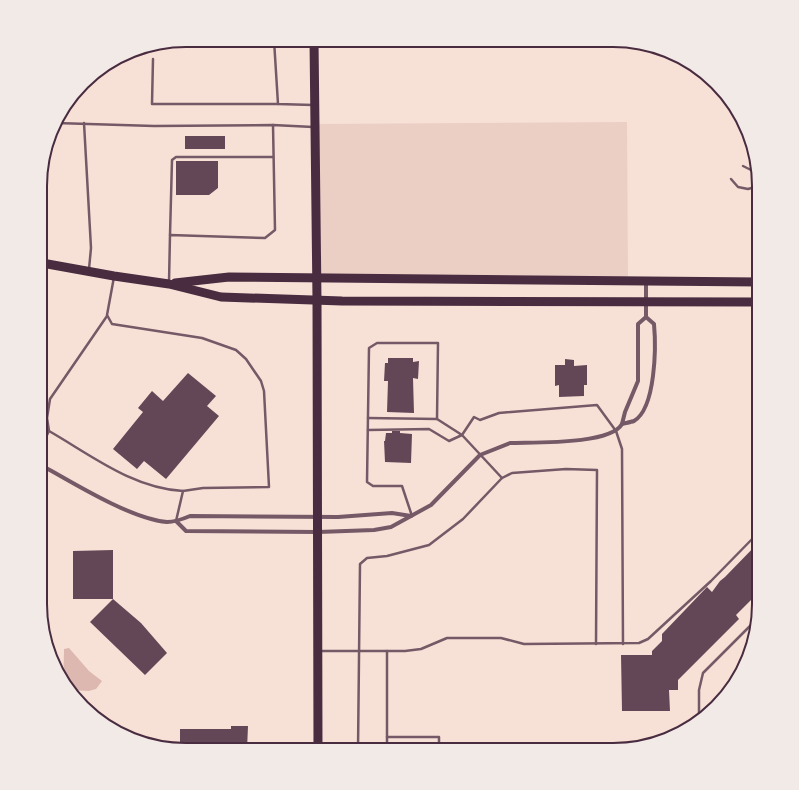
<svg xmlns="http://www.w3.org/2000/svg" width="799" height="790" font-family="Roboto,sans-serif">
  <style>
    .green { fill: #ebcfc5 }
    .water { fill: #dcb8b0 }
    .building { fill: #644757 }
    .lines { fill: none; stroke-linecap: round; stroke-linejoin: round }
    .service { stroke: #755966; stroke-width: 2.5 }
    .minor { stroke: #755966; stroke-width: 4 }
    .primary { stroke: #4a2c40; stroke-width: 9 }
    .rim { fill: none; stroke: #4a2c40; stroke-width: 2 }
  </style>
  <rect width="100%" height="100%" fill="#f7e1d7"/>
  <path class="green" d="M 627,122 L 628,280 L 317,278 L 315,124 Z"/>
  <path class="water" d="M 69,648 L 89,671 L 102,681 L 96,689 L 89,691 L 68,690 C 62,677 64,663 64,649 Z"/>
  <g class="building">
    <rect x="185" y="136" width="40" height="13"/>
    <path d="M 176,161 L 218,161 L 218,188 L 209,195 L 176,195 Z"/>
    <path d="M 388,358 L 413,358 L 413,362 L 419,361 L 418,379 L 413,378 L 414,413 L 387,412 L 388,381 L 384,381 L 385,363 L 388,363 Z"/>
    <path d="M 565,359 L 574,360 L 574,366 L 587,365 L 587,385 L 584,385 L 584,396 L 559,397 L 559,385 L 555,386 L 555,365 L 565,365 Z"/>
    <path d="M 188,373 L 216,396 L 207,406 L 219,416 L 166,479 L 144,461 L 137,469 L 113,449 L 143,412 L 138,408 L 152,391 L 163,401 Z"/>
    <path d="M 392,431 L 400,431 L 400,433 L 412,434 L 411,463 L 385,462 L 384,441 L 385,441 L 386,433 L 392,433 Z"/>
    <path d="M 759,542 L 759,592 L 736,615 L 739,619 L 678,680 L 678,690 L 669,690 L 670,711 L 622,711 L 621,655 L 652,655 L 652,651 L 662,641 L 662,634 L 707,587 L 712,592 L 720,581 L 725,577 Z"/>
    <path d="M 113,550 L 113,599 L 141,623 L 167,653 L 145,675 L 90,622 L 113,599 L 73,599 L 73,551 Z"/>
    <path d="M 231,726 L 248,726 L 247,750 L 180,750 L 180,729 L 231,729 Z"/>
  </g>
  <g class="lines">
    <g class="service">
      <path d="M 274,40 L 278,104 L 313,105"/>
      <path d="M 153,59 L 152,104 L 278,104"/>
      <path d="M 56,123 L 154,126 L 273,125 L 313,127"/>
      <path d="M 84,123 L 91,248 L 89,269"/>
      <path d="M 731,179 L 738,187 L 748,189 L 755,187 L 759,181 L 757,173 L 743,166"/>
      <path d="M 170,235 L 172,160 L 176,157 L 273,157"/>
      <path d="M 114,277 L 107,315 L 112,324 L 202,338 L 236,350 L 246,359 L 261,381 L 264,391 L 269,487 L 203,488 L 183,491"/>
      <path d="M 169,282 L 170,235 L 265,238 L 275,230 L 273,125"/>
      <path d="M 368,418 L 437,419 L 462,435 L 449,441 L 429,429 L 368,430"/>
      <path d="M 49,431 L 47,418 L 50,399 L 107,316"/>
      <path d="M 41,447 L 49,431 C 91,455 132,488 183,491 L 176,521"/>
      <path d="M 502,478 L 462,435 L 474,417 L 480,420 L 499,413 L 597,405 L 616,431 L 622,449 L 623,644"/>
      <path d="M 412,516 L 402,486 L 373,486 L 367,482 L 369,348 L 377,343 L 438,343 L 437,419"/>
      <path d="M 319,651 L 405,651 L 421,649 L 447,638 L 501,638 L 524,644 L 639,643 L 648,639 L 711,581 L 759,532"/>
      <path d="M 387,651 L 387,750"/>
      <path d="M 699,722 L 699,690 L 703,673 L 757,619"/>
      <path d="M 387,737 L 439,737 L 439,750"/>
      <path d="M 358,750 L 360,564 L 367,558 L 387,556 L 429,545 L 463,519 L 502,478 L 512,473 L 566,469 L 597,470 L 596,644"/>
    </g>
    <g class="minor">
      <path d="M 646,317 L 654,324 C 656,346 656,408 634,421 C 631,422 626,423 622,424 L 625,412 L 638,381 L 638,324 Z"/>
      <path d="M 646,317 L 646,281"/>
      <path d="M 41,465 C 73,483 131,519 167,522 C 175,522 183,519 190,516 L 338,517 L 392,513 L 411,516"/>
      <path d="M 176,521 L 186,531 L 318,532 L 374,530 L 391,527 L 431,505 L 480,455 L 510,443 C 534,442 610,445 622,424"/>
    </g>
    <g class="primary">
      <path d="M 314,40 L 317,300 L 318,750"/>
      <path d="M 42,263 L 114,276 L 169,284 L 221,297 L 342,301 L 759,302"/>
      <path d="M 175,283 L 229,277 L 759,282"/>
    </g>
  </g>
  <path d="M0 0H799V790H0ZM186 47H613A139 139 0 0 1 752 186V604A139 139 0 0 1 613 743H186A139 139 0 0 1 47 604V186A139 139 0 0 1 186 47Z" fill="#f1eae7" fill-rule="evenodd"/>
  <path class="rim" d="M186 47H613A139 139 0 0 1 752 186V604A139 139 0 0 1 613 743H186A139 139 0 0 1 47 604V186A139 139 0 0 1 186 47Z"/>
</svg>
